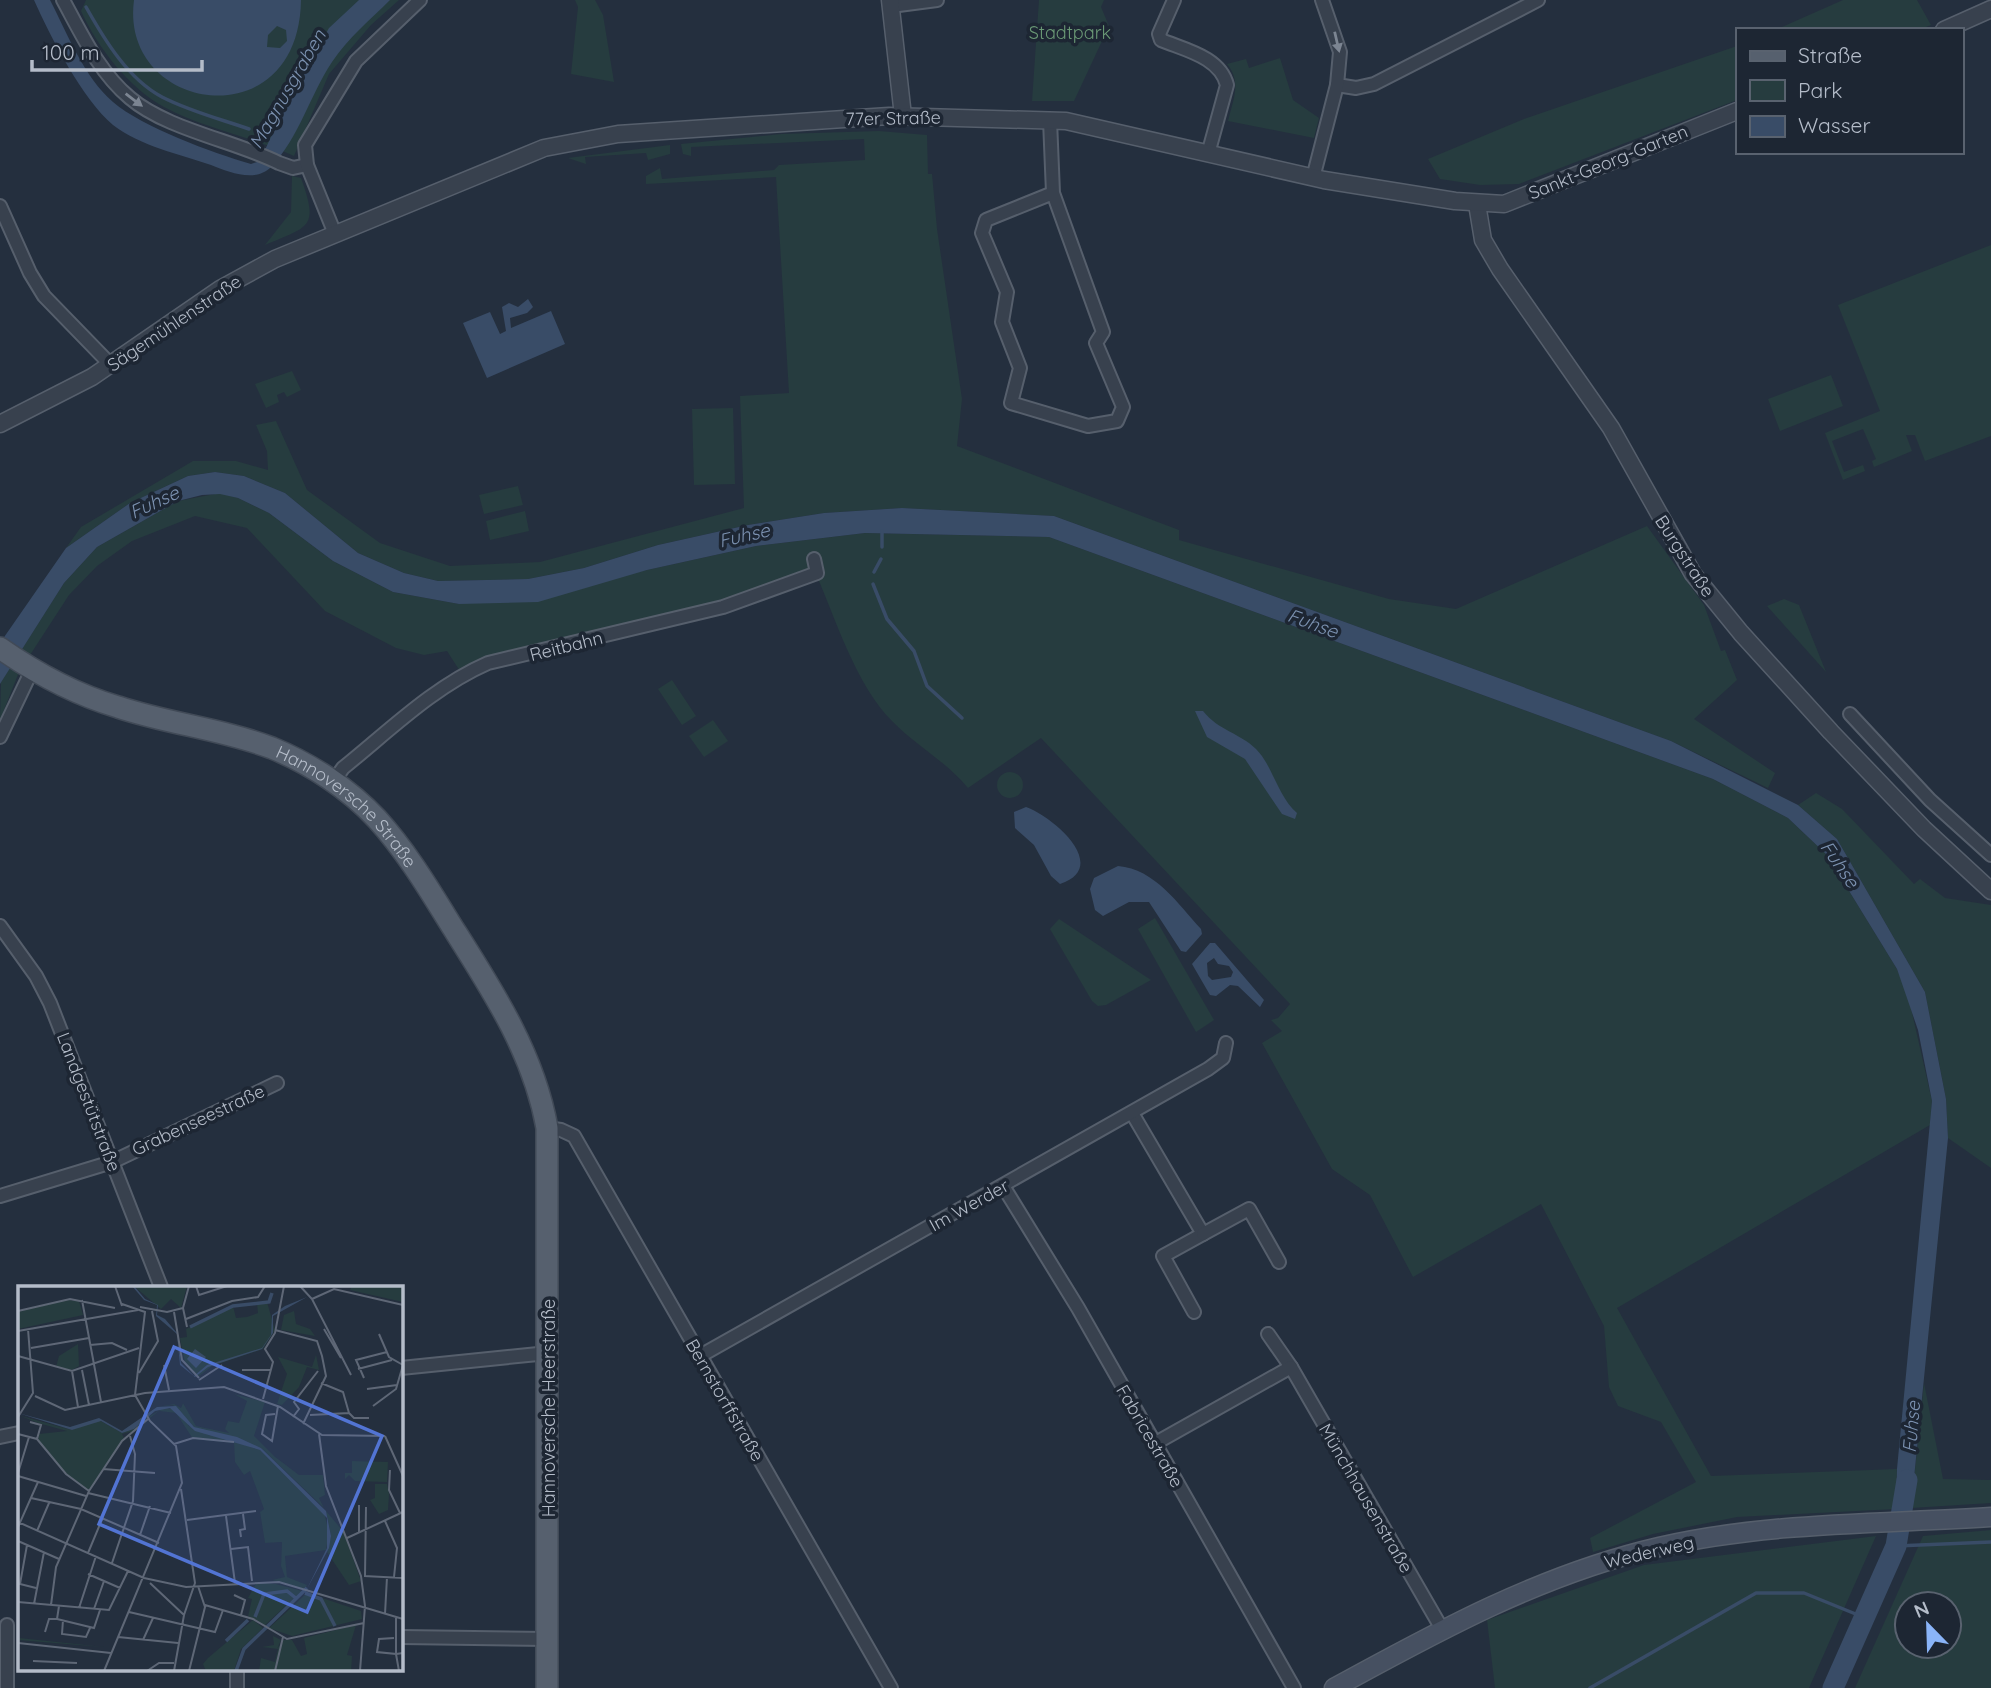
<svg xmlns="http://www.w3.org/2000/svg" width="1991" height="1688" font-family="Quicksand,sans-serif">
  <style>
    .green { fill: #263c3f; fill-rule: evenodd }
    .water { fill: #394c67; fill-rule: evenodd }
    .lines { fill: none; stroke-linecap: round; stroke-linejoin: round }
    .stream { stroke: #394c67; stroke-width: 3.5 }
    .river { stroke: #394c67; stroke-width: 21 }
    .minor-casing { stroke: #565f6c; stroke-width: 16 }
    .tertiary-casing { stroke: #565f6c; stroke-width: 19 }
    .secondary-casing { stroke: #565f6c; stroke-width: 21 }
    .primary-casing { stroke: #414a57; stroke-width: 24 }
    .minor { stroke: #38414e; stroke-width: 12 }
    .tertiary { stroke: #38414e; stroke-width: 16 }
    .secondary { stroke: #465061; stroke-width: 18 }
    .primary { stroke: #56606e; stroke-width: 21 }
    .oneway { fill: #7c8592 }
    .labels { text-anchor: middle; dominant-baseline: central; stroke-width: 7; stroke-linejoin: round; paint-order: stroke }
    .park-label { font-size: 18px; fill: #6b9a76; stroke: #1d2633 }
    .street-label { font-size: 18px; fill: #b4bcc9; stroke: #1d2633 }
    .water-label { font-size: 19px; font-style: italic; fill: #7c92b1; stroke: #1d2633 }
    .inset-river { fill: none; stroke: #394c67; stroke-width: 3.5 }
    .inset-road { fill: none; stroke: #5e6776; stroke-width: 2 }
    .view { fill: #5274d3; fill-opacity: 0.15; stroke: #5274d3; stroke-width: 3.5 }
    .inset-edge { fill: none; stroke: #b4bcc9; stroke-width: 3.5 }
  </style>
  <rect width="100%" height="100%" fill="#242f3e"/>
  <g class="green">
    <path d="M 86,0 L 399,0 L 371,25 L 329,74 L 294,156 C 253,137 205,129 164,107 C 128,87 98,48 81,11 Z"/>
    <path d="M 575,0 L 595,0 L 603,15 L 614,82 L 571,74 L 578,7 Z"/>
    <path d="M 1039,0 L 1104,0 L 1101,7 L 1109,26 L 1074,101 L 1032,101 Z"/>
    <path d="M 1843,0 L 1917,0 L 1931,25 L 1919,30 L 1775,30 Z"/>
    <path d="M 1737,46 L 1737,100 L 1519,184 L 1480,185 L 1440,179 L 1428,159 L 1524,119 Z"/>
    <path d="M 1280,58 L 1293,100 L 1319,118 L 1314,138 L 1228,121 C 1233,100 1242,82 1227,64 L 1246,59 L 1249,68 Z"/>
    <path d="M 879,131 L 927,135 L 928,174 L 932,174 L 937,229 L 962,399 L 957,446 L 1179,530 L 1179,540 L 1389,599 L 1456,609 L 1647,526 L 1704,605 L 1721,651 L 1725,650 L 1737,680 L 1694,719 L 1775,773 L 1768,788 L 1671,741 L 1054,516 L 902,508 L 824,513 L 748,525 L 658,545 L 584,568 L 528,579 L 438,581 L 404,573 L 358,553 L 285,493 L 244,476 L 215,472 L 188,476 L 130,503 L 66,548 L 81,527 L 193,461 L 236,461 L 268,470 L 267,451 L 256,425 L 276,421 L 307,490 L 380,543 L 450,566 L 540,562 L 744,508 L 740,396 L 789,393 L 776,177 L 646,184 L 646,176 L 660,168 L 662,179 L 774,170 L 779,165 L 865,160 L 864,139 L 691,147 L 691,156 L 683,154 L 681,144 L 781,134 Z"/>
    <path d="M 670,145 L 670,154 L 648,160 L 646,153 L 585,157 L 586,164 L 568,158 Z"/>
    <path d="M 292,176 L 301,178 C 319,228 310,226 265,245 L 291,212 Z"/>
    <path d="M 1991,245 L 1991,436 L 1925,461 L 1915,435 L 1906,435 L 1912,451 L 1874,467 L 1872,461 L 1876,459 L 1863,429 L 1832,441 L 1844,472 L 1863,465 L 1865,471 L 1843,480 L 1825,433 L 1880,411 L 1838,305 Z"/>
    <path d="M 292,371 L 301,390 L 287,397 L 284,392 L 277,395 L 279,402 L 266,408 L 255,384 Z"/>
    <path d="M 1831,375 L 1843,406 L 1780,431 L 1768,399 Z"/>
    <path d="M 733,408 L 735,484 L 694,485 L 692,409 Z"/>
    <path d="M 518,486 L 523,505 L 484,514 L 479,495 Z"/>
    <path d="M 220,493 L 238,498 L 269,513 L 333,561 L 393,592 L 459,604 L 647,570 L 756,546 L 865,533 L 1049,537 L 1713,779 L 1788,818 L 1827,855 L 1897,969 L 1908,995 L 1932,1101 L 1930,1125 L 1617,1308 L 1711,1476 L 1897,1469 L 1896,1509 L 1737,1517 L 1653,1534 L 1593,1552 L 1590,1538 L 1696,1482 L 1661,1422 L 1618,1406 L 1609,1387 L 1604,1326 L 1541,1204 L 1413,1277 L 1370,1195 L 1332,1169 L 1262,1043 L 1282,1031 L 1271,1020 L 1278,1018 L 1290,1004 L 1041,738 L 968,788 C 947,762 915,745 892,721 C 856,685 836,620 816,574 L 694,615 L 523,657 L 465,679 L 447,651 L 424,655 L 396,648 L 325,611 L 247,528 L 195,516 L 132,541 L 97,566 L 69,595 L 19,672 L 0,720 L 1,682 L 64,583 L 97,547 L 178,501 Z"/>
    <path d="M 525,511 L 529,531 L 490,540 L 486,521 Z"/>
    <path d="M 1784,599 L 1799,605 L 1826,672 L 1767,606 Z"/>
    <path d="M 672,680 L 696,716 L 682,725 L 658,689 Z"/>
    <path d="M 713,720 L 728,741 L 704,757 L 689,736 Z"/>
    <circle cx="1010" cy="785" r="13"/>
    <path d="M 1816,793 L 1842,809 L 1914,884 L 1920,879 L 1945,898 L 1991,905 L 1991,1168 L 1948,1138 L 1946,1099 L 1925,992 L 1837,839 L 1798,805 Z"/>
    <path d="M 1155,918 L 1214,1020 L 1196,1032 L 1138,929 Z"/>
    <path d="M 1059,919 L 1151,980 L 1106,1005 L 1098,1006 L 1092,1001 L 1050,929 Z"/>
    <path d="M 1924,1383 L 1943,1479 L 1991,1480 L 1991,1503 L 1911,1508 Z"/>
    <path d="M 1991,1530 L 1991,1688 L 1855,1688 L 1923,1536 ZM 1949,1604 L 1949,1646 L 1907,1646 L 1907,1604 Z"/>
    <path d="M 1876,1536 L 1809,1688 L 1495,1688 L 1487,1620 L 1644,1565 Z"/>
  </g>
  <g class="water">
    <path d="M 34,0 L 50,0 C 67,33 84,77 113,102 C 142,127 213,153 251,164 L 260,161 L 284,108 L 329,28 L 359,0 L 390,0 C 370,20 348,38 332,62 C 310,95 299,138 271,167 C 255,183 229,172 211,165 C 179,154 140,146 113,125 C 83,100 50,36 34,0 Z"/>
    <path d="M 134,0 L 301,0 C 299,141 119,113 134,0 ZM 277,26 L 286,30 L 287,41 L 280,48 L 267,47 L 268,35 Z"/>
    <path d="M 528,299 L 533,307 L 527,313 L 510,318 L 511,328 L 551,311 L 565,344 L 487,378 L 463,323 L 490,312 L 500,334 L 506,331 L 502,307 L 509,303 L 518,307 Z"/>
    <path d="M 215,472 L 244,476 L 285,493 L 358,553 L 404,573 L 438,581 L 528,579 L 584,568 L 658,545 L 748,525 L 824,513 L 902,508 L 1054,516 L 1671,741 L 1798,805 L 1837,839 L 1925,992 L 1946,1099 L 1948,1138 L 1911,1508 L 1896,1509 L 1897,1469 L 1932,1101 L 1918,1030 L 1897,969 L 1827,855 L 1788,818 L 1713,779 L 1049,537 L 865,533 L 756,546 L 647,570 L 538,602 L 459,604 L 393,592 L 333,561 L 269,513 L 238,498 L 220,494 L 202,495 L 178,501 L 97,547 L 64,583 L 0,684 L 0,643 L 66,548 L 130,503 L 188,476 Z"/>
    <path d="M 1195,711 L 1203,711 C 1219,731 1240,733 1256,749 C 1273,766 1277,795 1297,813 L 1295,819 L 1282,814 L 1245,759 L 1207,737 Z"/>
    <path d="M 1026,807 C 1054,817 1111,867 1060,884 L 1051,876 L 1034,845 L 1015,828 L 1014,812 Z"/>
    <path d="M 1118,866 C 1155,869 1178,904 1201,929 L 1202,934 L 1186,952 L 1181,951 L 1149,902 L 1129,902 L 1103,916 L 1095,910 L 1090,889 L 1094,878 Z"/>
    <path d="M 1210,943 L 1215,943 L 1264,1000 L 1260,1007 L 1238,986 L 1230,985 L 1216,996 L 1210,995 L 1192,964 ZM 1214,958 L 1218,964 L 1229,966 L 1233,972 L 1231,977 L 1212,980 L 1208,976 L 1207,963 Z"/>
  </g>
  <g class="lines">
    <g class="stream">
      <path d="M 86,7 C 104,39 128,79 162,97 C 189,111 220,119 249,129"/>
      <path d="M 882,531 L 882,547"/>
      <path d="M 874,572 L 881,559"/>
      <path d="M 873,584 L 887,619 L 914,651 L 927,686 L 962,718"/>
      <path d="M 1896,1546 L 1991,1542"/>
      <path d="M 1590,1688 L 1756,1593 L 1804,1593 L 1863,1617"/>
    </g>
    <path class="river" d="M 1833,1688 L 1896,1546 L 1907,1480"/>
    <defs>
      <g id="minor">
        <path d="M 63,0 C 82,35 99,72 130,98 C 166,129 235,141 279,163 L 293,168 L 307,165"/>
        <path d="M 1174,0 L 1159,34 L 1161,40 C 1185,50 1220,57 1227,85 L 1208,154"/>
        <path d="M 891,6 L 937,0"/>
        <path d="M 1337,85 L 1356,88 L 1374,84 L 1538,0"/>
        <path d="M 1050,120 L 1053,193 L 1103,332 L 1096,343 L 1123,407 L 1117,421 L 1088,426 L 1011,403 L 1020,368 L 1002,322 L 1007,292 L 982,233 L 986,220 L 1053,193"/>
        <path d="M 1313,178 L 1337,85 L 1340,52 L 1322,0"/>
        <path d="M 0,206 L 30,273 L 44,296 L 111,365"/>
        <path d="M 335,234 L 307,165 L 305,145 L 356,61 L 420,0"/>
        <path d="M 1850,714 L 1930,800 L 1991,855"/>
        <path d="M 0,737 L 32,670"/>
        <path d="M 333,782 L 343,768 C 389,731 433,687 488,663 L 723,607 L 817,573 L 814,559"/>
        <path d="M 0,926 L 36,976 L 50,1003 L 161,1287"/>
        <path d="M 1132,1113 L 1203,1234 L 1163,1256 L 1194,1312"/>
        <path d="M 547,1128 L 561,1130 L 574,1136 L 891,1688"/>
        <path d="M 1003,1186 L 1078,1308 L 1294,1688"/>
        <path d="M 0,1196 L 112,1162 L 277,1083"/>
        <path d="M 1203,1234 L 1249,1209 L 1279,1262"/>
        <path d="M 1268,1334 L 1291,1367"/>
        <path d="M 700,1356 L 1208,1069 L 1223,1058 L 1226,1043"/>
        <path d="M 401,1368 L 548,1353"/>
        <path d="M 0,1437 L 19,1433"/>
        <path d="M 1154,1444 L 1291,1367 L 1442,1629"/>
        <path d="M 7,1625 L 7,1688"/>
        <path d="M 401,1637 L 547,1639"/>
        <path d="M 237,1688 L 237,1669"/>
      </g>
      <g id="tertiary">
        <path d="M 890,0 L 903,116"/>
        <path d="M 1944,30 L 1991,9"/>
        <path d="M 1477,204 L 1483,240 L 1500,269 L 1611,428 L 1693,574 L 1741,633 L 1831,732 L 1924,829 L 1991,891"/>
        <path d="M 0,424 L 92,377 L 220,289 L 275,259 L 544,148 L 618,134 L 889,116 L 1066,121 L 1324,180 L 1455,201 L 1504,204 L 1737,111"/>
      </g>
      <path id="secondary" d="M 1334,1688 C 1438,1631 1542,1574 1659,1547 C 1767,1522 1881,1524 1991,1517"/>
      <g id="primary">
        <path id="s1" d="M 0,648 C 37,674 74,694 118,707 C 169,724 222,729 272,748 C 311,764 349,789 377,819 C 407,852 430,891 453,928 C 493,991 534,1054 547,1128 L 547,1688"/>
      </g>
    </defs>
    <use href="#minor" class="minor-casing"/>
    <use href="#tertiary" class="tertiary-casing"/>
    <use href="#secondary" class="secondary-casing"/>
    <use href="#primary" class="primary-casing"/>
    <use href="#minor" class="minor"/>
    <use href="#tertiary" class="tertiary"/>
    <use href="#secondary" class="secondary"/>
    <use href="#primary" class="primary"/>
  </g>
  <defs><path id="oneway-solid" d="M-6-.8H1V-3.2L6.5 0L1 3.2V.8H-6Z" transform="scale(1.75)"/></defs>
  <g class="oneway">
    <use href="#oneway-solid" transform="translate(1337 42) rotate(77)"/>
    <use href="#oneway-solid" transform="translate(134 100) rotate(37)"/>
  </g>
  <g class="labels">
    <g class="park-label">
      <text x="1070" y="32">Stadtpark</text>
    </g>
    <g class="street-label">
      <text transform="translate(893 118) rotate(-1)">77er Straße</text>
      <text transform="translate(1608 162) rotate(-22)">Sankt-Georg-Garten</text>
      <text transform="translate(174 323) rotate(-34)">Sägemühlenstraße</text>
      <text transform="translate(1685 556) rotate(57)">Burgstraße</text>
      <text transform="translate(566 646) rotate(-14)">Reitbahn</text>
      <text stroke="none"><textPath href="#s1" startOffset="388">Hannoversche Straße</textPath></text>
      <text transform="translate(89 1102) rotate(69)">Landgestütstraße</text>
      <text transform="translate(198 1120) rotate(-25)">Grabenseestraße</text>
      <text transform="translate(969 1205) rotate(-29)">Im Werder</text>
      <text transform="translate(725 1400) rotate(60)">Bernstorffstraße</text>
      <text transform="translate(548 1408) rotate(-90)">Hannoversche Heerstraße</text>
      <text transform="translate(1150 1436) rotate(60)">Fabricestraße</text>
      <text transform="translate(1366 1498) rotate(60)">Münchhausenstraße</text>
      <text transform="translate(1649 1552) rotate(-13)">Wederweg</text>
    </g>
    <g class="water-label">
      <text transform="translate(287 89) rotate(-60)">Magnusgraben</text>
      <text transform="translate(154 502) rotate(-25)">Fuhse</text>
      <text transform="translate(744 535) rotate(-13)">Fuhse</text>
      <text transform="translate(1313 623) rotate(20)">Fuhse</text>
      <text transform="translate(1840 864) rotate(55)">Fuhse</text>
      <text transform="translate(1911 1427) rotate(-85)">Fuhse</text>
    </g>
  </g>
  <g transform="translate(18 1286)">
    <rect width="385" height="385" fill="#242f3e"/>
    <path d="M 169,0 L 163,22 L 153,13 L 143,23 L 117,1 ZM 334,0 L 385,0 L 385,16 L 332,4 ZM 47,14 L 61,15 L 65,29 L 0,43 L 0,26 ZM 249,16 L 257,44 L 245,63 L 194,80 L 180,91 L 167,77 L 162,52 L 169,51 L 168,43 L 215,20 L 218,32 L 229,31 L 240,27 L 239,17 ZM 276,25 L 278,38 L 292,43 L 297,50 L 263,44 L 266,29 ZM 60,58 L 61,80 L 54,84 L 38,81 L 41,70 ZM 298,69 L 301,84 L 289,81 L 281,101 L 264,119 L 259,118 L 269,88 L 260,71 L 294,81 ZM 216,108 L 247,116 L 236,150 L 256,170 L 281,189 L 305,189 L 307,209 L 301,212 L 306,222 L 243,162 L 176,141 L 155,119 L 139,121 L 156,118 L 163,122 L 165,117 L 178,140 L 211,147 L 207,143 L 210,135 L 221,137 L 229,115 ZM 146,122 L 157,123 L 171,140 L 242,164 L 306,226 L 311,247 L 308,264 L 267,270 L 269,291 L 289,299 L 287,303 L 254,294 L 267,291 L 263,280 L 264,256 L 247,257 L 242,226 L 246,223 L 232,185 L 226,189 L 217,176 L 216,157 L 175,153 L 158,127 L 141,125 L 115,145 L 104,148 L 106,152 L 71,204 L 48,188 L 20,154 L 21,148 L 49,145 L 20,137 L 3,130 L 54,144 L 81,134 L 104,147 L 116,143 L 126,133 ZM 334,175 L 370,176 L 369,196 L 337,195 L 331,189 L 327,193 L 327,187 L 334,187 ZM 357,198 L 369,198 L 371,208 L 370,224 L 361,228 L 352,214 L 357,212 ZM 308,225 L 325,245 L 343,295 L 331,299 L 309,266 L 313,250 ZM 239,296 L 258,298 L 284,305 L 247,339 L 230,330 L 234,313 L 230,312 ZM 289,307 L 343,325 L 344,333 L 274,350 L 251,342 ZM 235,334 L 245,342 L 223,363 L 216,385 L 188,385 L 185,378 L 190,372 ZM 338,339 L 329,369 L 334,370 L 333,385 L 241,385 L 243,372 L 257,376 L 260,363 L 244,361 L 256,359 L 255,350 L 263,354 L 259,363 L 265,354 L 274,354 L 283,370 L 289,368 L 286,352 ZM 0,341 L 1,352 L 86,361 L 0,354 Z" fill="#263c3f"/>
    <path d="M 114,0 L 117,1 L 127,13 L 140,19 L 139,29 L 147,33 L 159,47 L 163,77 L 176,90 L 189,79 L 244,62 L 253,49 L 254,29 L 267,20 L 289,11 L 255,30 L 255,47 L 244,63 L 190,81 L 177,91 L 162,79 L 159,48 L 138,30 L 139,19 L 126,14 ZM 177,63 L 188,71 L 178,82 L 169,73 ZM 158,120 L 176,141 L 219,151 L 243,162 L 308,225 L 313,250 L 311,262 L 289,303 L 309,262 L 309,232 L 242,164 L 177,145 L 152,122 L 137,125 L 116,143 L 104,147 L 83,135 L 54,144 L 0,127 L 52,141 L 81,132 L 104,145 L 139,121 Z" fill="#394c67"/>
    <path class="inset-river" d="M 172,41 L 215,20 L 251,16 L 254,7M 287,307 L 303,313 L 317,340M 237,331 L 246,308 L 269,305 L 279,313M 208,355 L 230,334M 218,385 L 226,363 L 289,302"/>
    <path class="inset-road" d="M 97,0 L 104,20M 178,0 L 181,9 L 209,0M 282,0 L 294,13 L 333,89M 294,13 L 316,3 L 385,19M 64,14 L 83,116M 122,21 L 149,26 L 165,22M 0,25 L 52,13 L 97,22M 156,26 L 164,74 L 181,92M 168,33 L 214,15 L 240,11 L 247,0M 169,41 L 165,22 L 171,0M 306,43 L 323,72M 257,44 L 299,55 L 304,70 L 308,90 L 285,138M 0,45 L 120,24M 361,48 L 371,71 L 385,79M 72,59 L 94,57 L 109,64M 13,62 L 71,52M 0,70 L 54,85 L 121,62M 146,79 L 151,104M 340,83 L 374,74M 64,84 L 71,119M 224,84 L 253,84M 54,85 L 60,121M 121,87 L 140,55 L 134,25M 346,92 L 338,74 L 369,66M 181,94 L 204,79M 349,103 L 379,99M 17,110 L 47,124 L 127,107 L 206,101 L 262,121 L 304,149 L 367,150M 245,113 L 255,76 L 247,63 L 257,47 L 266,0M 355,120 L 378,103 L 385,79M 331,127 L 336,132 L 351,132M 257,128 L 248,129 L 244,148 L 254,155 L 260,120M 292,129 L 331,127 L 325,106 L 303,97M 0,131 L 15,107 L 10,43M 275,131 L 281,123 L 276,116 L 300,85M 12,136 L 23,139 L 19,153M 0,148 L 19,153 L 48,188 L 71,205M 301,148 L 308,200 L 343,290 L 347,320 L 342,385M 367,150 L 385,190M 156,158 L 175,152 L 216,156M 85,183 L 137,187M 372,184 L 371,204 L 382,227M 0,187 L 11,151M 0,190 L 68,210M 70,207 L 153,227M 13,212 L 63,223 L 141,257M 208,230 L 217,297M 169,234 L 238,225M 367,235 L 379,262 L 376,291M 0,236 L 126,292M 0,241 L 20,196M 19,245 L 31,217M 341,247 L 341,219M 122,249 L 132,220M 223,251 L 222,244 L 227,243 L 225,228M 329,252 L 385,226M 0,255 L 41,273M 9,259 L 2,298 L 18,302M 213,263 L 230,261 L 234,295M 70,267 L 85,231M 94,277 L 115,215 L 117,168 L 112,150M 70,288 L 102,302M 346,290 L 385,292M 347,290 L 348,221M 126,292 L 168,301 L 261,296 L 385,333M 132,297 L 166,329M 216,309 L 227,314 L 223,329M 0,316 L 91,324 L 110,285M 16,318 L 26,266M 33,319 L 38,281 L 71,205 L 104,155 L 130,133M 187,319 L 235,333 L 269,353 L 346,337M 41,320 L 39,333 L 76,342 L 82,324M 61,322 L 78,270M 76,323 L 86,295M 111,326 L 197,346 L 205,324M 367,328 L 369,291M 378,331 L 378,368 L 385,367M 45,334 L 44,348 L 68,351 L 72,342M 27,346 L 31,333 L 39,333M 100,351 L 160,357M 376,352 L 361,353 L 359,366 L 378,368 L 381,385M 125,354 L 135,332M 0,357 L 93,367M 15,375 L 59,377M 86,385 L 164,197 L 158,160 L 132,135 L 117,109 L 127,26 L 104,18M 129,385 L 141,377 L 156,377M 156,385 L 166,329 L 177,297 L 163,203M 171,385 L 187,321 L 180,300M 257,385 L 265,351"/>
    <path class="view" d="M 156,61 L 364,150 L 289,326 L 81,238 Z"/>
    <rect width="385" height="385" class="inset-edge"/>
  </g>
  <rect x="1736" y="28" width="228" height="126" fill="#1d2633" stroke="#59626f" stroke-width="2"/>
  <rect x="1750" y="51" width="35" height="10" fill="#56606e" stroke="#59626f" stroke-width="2"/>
  <text x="1798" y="63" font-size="21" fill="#b4bcc9">Straße</text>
  <rect x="1750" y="80" width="35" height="21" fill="#263c3f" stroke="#59626f" stroke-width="2"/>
  <text x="1798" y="98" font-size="21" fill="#b4bcc9">Park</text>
  <rect x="1750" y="116" width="35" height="21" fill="#394c67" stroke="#59626f" stroke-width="2"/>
  <text x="1798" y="133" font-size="21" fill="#b4bcc9">Wasser</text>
  <g transform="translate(1928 1625) rotate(337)"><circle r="33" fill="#1d2633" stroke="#59626f" stroke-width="2"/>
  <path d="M0-5L12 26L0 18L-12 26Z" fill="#8ab4f8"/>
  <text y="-10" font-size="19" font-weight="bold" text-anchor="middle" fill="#b4bcc9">N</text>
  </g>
  <path d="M32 60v10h170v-10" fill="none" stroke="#b4bcc9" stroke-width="3.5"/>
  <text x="42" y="60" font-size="21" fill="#b4bcc9" stroke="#1d2633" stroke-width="5" paint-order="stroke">100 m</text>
</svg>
